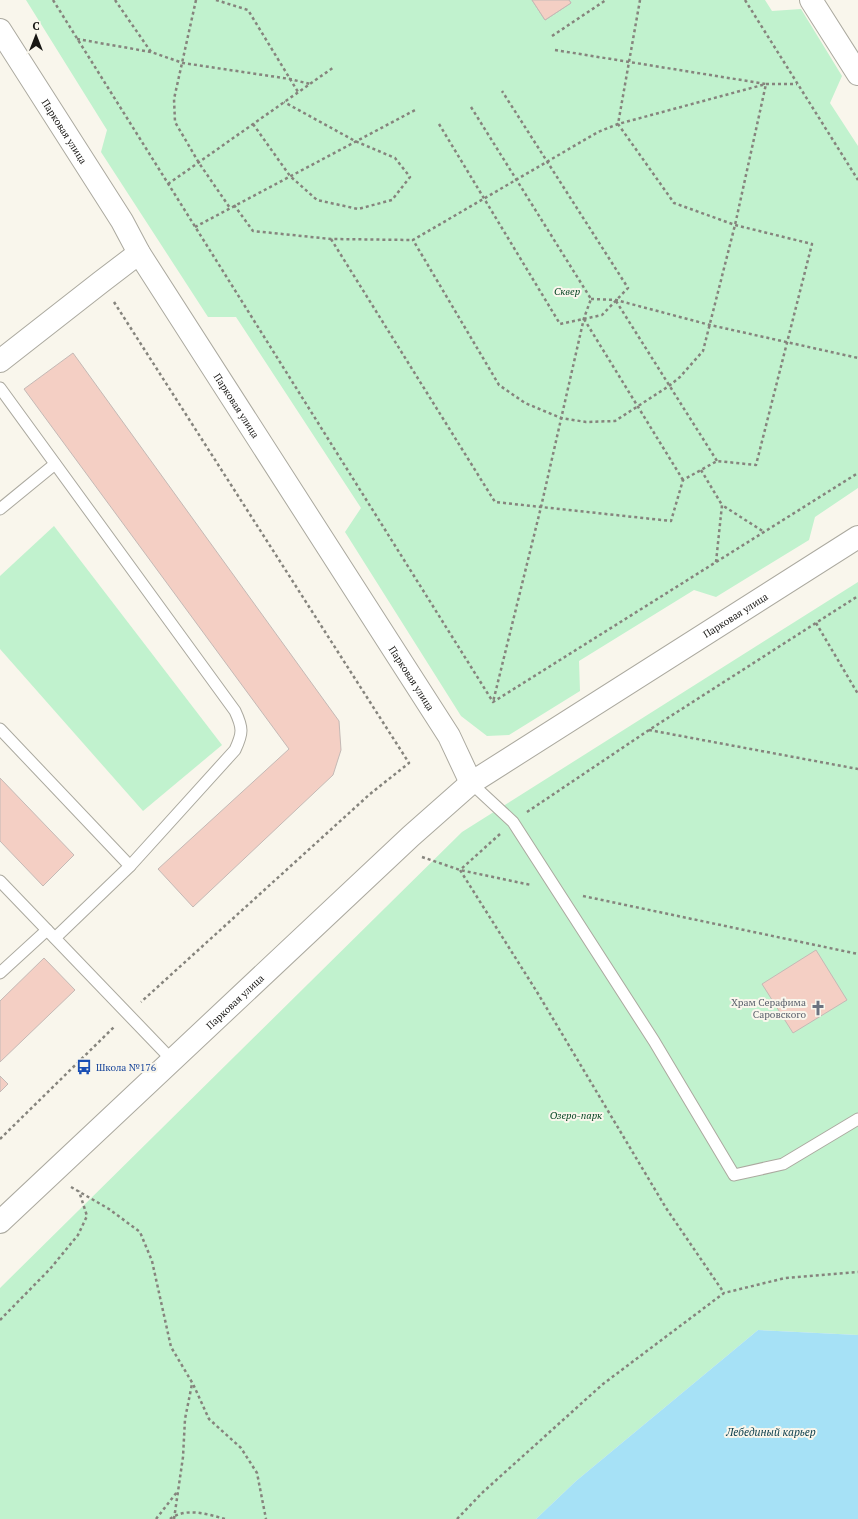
<svg xmlns="http://www.w3.org/2000/svg" width="858" height="1519" font-family="'PT Serif',serif">
  <style>
    .green { fill: #c1f2ce }
    .water { fill: #a6e1f6 }
    .building { fill: #f4cfc4; stroke: #c4b9b5 }
    .lines { fill: none; stroke-linecap: round; stroke-linejoin: round }
    .lane-casing { stroke: #aba99f; stroke-width: 13 }
    .street-casing { stroke: #aba99f; stroke-width: 24 }
    .secondary-casing { stroke: #aba99f; stroke-width: 24 }
    .path { stroke: #86847d; stroke-width: 2.5; stroke-dasharray: 3 3; stroke-linecap: butt }
    .lane { stroke: #fff; stroke-width: 11 }
    .street { stroke: #fff; stroke-width: 22 }
    .secondary { stroke: #fff; stroke-width: 22 }
    .labels { text-anchor: middle; dominant-baseline: central; stroke-width: 4; stroke-linejoin: round; paint-order: stroke }
    .street-label { font-size: 10px; fill: #181714; stroke: #f9f6ec }
    .park-label { font-size: 10px; font-style: italic; fill: #064523; stroke: #f9f6ec }
    .worship-label { font-size: 10px; fill: #5b616d; stroke: #f9f6ec; text-anchor: end }
    .transit-label { font-size: 10px; fill: #164399; stroke: #f9f6ec; text-anchor: start }
    .water-label { font-size: 11px; font-style: italic; fill: #0e404e; stroke: #f9f6ec }
  </style>
  <rect width="100%" height="100%" fill="#f9f6ec"/>
  <g class="green">
    <path d="M 26,0 L 765,0 L 772,11 L 801,9 L 842,76 L 830,103 L 858,146 L 858,488 L 815,517 L 809,540 L 716,597 L 694,590 L 579,661 L 580,691 L 509,735 L 487,736 L 461,716 L 345,532 L 361,508 L 236,317 L 208,317 L 101,152 L 107,130 Z"/>
    <path d="M 54,526 L 222,745 L 143,811 L 0,649 L 0,576 Z"/>
    <path d="M 858,582 L 858,1335 L 758,1330 L 576,1481 L 536,1519 L 0,1519 L 0,1288 L 462,832 Z"/>
  </g>
  <path class="water" d="M 758,1330 L 858,1335 L 858,1519 L 536,1519 L 576,1481 Z"/>
  <g class="building">
    <path d="M 532,0 L 569,0 L 571,3 L 545,20 Z"/>
    <path d="M 532,0 L 569,0 L 571,3 L 545,20 Z"/>
    <path d="M 73,353 L 339,721 L 341,750 L 333,775 L 193,907 L 158,869 L 289,749 L 24,389 Z"/>
    <path d="M 0,778 L 74,855 L 43,886 L 0,841 Z"/>
    <path d="M 816,950 L 847,1000 L 793,1033 L 762,984 Z"/>
    <path d="M 44,958 L 75,990 L 0,1062 L 0,1001 Z"/>
    <path d="M 0,1076 L 8,1084 L 0,1092 Z"/>
  </g>
  <g class="lines">
    <defs>
      <g id="lane">
        <path d="M 0,388 L 235,711 C 243,728 243,733 235,750 L 130,866 L 0,729"/>
        <path d="M 0,509 L 55,464"/>
        <path d="M 471,783 L 513,822 L 654,1041 L 734,1175 L 783,1164 L 858,1119"/>
        <path d="M 0,881 L 172,1060"/>
        <path d="M 55,938 L 130,866"/>
        <path d="M 0,973 L 47,930"/>
      </g>
      <g id="street">
        <path id="s1" d="M 0,30 L 122,221 L 139,253 L 449,736 L 471,783"/>
        <path d="M 0,361 L 101,282 L 139,253"/>
      </g>
      <g id="secondary">
        <path d="M 811,0 L 858,74"/>
        <path id="s2" d="M 0,1222 L 411,836 L 471,783 L 858,537"/>
      </g>
    </defs>
    <use href="#lane" class="lane-casing"/>
    <use href="#street" class="street-casing"/>
    <use href="#secondary" class="secondary-casing"/>
    <g class="path">
      <path d="M 53,0 L 493,702 L 858,473"/>
      <path d="M 115,0 L 151,52"/>
      <path d="M 196,0 L 174,99 L 175,122 L 199,163 L 230,208"/>
      <path d="M 216,0 L 248,10 L 298,92"/>
      <path d="M 745,0 L 858,180"/>
      <path d="M 552,36 L 606,0"/>
      <path d="M 77,39 L 151,52 L 183,63 L 290,79 L 310,84"/>
      <path d="M 555,50 L 766,84 L 735,225 L 703,351 L 680,377 L 669,386 L 615,421 L 586,422 L 561,418 L 525,403 L 499,385 L 413,240 L 598,132 L 618,124 L 766,84 L 797,84"/>
      <path d="M 471,107 L 591,299 L 584,318 L 541,507 L 493,702"/>
      <path d="M 253,124 L 290,176 L 317,200 L 358,209 L 392,200 L 410,177 L 395,158 L 355,141 L 284,102"/>
      <path d="M 439,124 L 560,324 L 602,315 L 628,288 L 502,91"/>
      <path d="M 168,184 L 334,67"/>
      <path d="M 234,205 L 253,231 L 331,239 L 413,240"/>
      <path d="M 195,227 L 417,109"/>
      <path d="M 331,239 L 495,502 L 671,521 L 683,480 L 717,461 L 756,465 L 812,244 L 735,225 L 674,203 L 618,124 L 640,0"/>
      <path d="M 591,299 L 616,300 L 710,325 L 858,358"/>
      <path d="M 616,301 L 717,461"/>
      <path d="M 114,302 L 409,763 L 370,794 L 141,1002"/>
      <path d="M 584,319 L 683,480"/>
      <path d="M 701,470 L 722,505"/>
      <path d="M 716,562 L 722,505 L 764,532"/>
      <path d="M 816,623 L 858,694"/>
      <path d="M 649,730 L 858,769"/>
      <path d="M 527,812 L 649,730 L 858,596"/>
      <path d="M 500,834 L 460,870 L 537,992 L 666,1208 L 724,1293"/>
      <path d="M 422,857 L 460,870 L 531,885"/>
      <path d="M 583,896 L 858,954"/>
      <path d="M 0,1139 L 115,1026"/>
      <path d="M 71,1187 L 109,1209 L 140,1232 L 152,1261 L 171,1347 L 193,1384 L 209,1419 L 241,1448 L 257,1473 L 266,1519"/>
      <path d="M 0,1320 L 50,1269 L 78,1235 L 87,1216 L 79,1191"/>
      <path d="M 156,1519 L 177,1492"/>
      <path d="M 170,1519 C 186,1507 207,1514 225,1519"/>
      <path d="M 174,1519 L 183,1457 L 185,1419 L 192,1384"/>
      <path d="M 457,1519 L 483,1492 L 603,1384 L 724,1293 L 785,1278 L 858,1272"/>
    </g>
    <use href="#lane" class="lane"/>
    <use href="#street" class="street"/>
    <use href="#secondary" class="secondary"/>
  </g>
  <defs>
    <symbol id="church-bare" viewBox="-9 -9 18 18"><path d="M-1.2-6h2.4v3.5h3.3v2.4h-3.3V6h-2.4V-.1h-3.3v-2.4h3.3Z" fill="#6b7280" stroke="#f9f6ec" stroke-width="2.5" paint-order="stroke"/></symbol>
    <symbol id="bus-bare" viewBox="-9 -9 18 18"><path d="M-5-6H5V4H4V6H2V4H-2V6H-4V4H-5ZM-3.5-4V0h7V-4ZM-3.5 1.2v1.5H-2V1.2ZM2 1.2v1.5H3.5V1.2Z" fill="#1a4fb4" stroke="#f9f6ec" stroke-width="2.5" paint-order="stroke"/></symbol>
  </defs>
  <g fill-rule="evenodd">
    <use href="#church-bare" x="807" y="997" width="22" height="22"/>
    <use href="#bus-bare" x="73" y="1056" width="22" height="22"/>
  </g>
  <g class="labels">
    <g class="street-label">
      <text stroke="none"><textPath href="#s1" startOffset="120">Парковая улица</textPath></text>
      <text stroke="none"><textPath href="#s1" startOffset="444">Парковая улица</textPath></text>
      <text stroke="none"><textPath href="#s2" startOffset="957">Парковая улица</textPath></text>
      <text stroke="none"><textPath href="#s1" startOffset="768">Парковая улица</textPath></text>
      <text stroke="none"><textPath href="#s2" startOffset="322">Парковая улица</textPath></text>
    </g>
    <g class="park-label">
      <text x="567" y="291">Сквер</text>
      <text x="576" y="1115">Озеро-парк</text>
    </g>
    <g class="worship-label">
      <text x="806" y="1002">Храм Серафима<tspan x="806" dy="12">Саровского</tspan></text>
    </g>
    <g class="transit-label">
      <text x="96" y="1067">Школа №176</text>
    </g>
    <g class="water-label">
      <text x="771" y="1432">Лебединый карьер</text>
    </g>
  </g>
  <g transform="translate(36 36)" stroke="#f9f6ec" stroke-width="3" paint-order="stroke">
  <path d="M0-3L7 15L0 10L-7 15Z" fill="#181714"/>
  <text y="-6" font-size="11" font-weight="bold" text-anchor="middle" fill="#181714">С</text>
  </g>
</svg>
